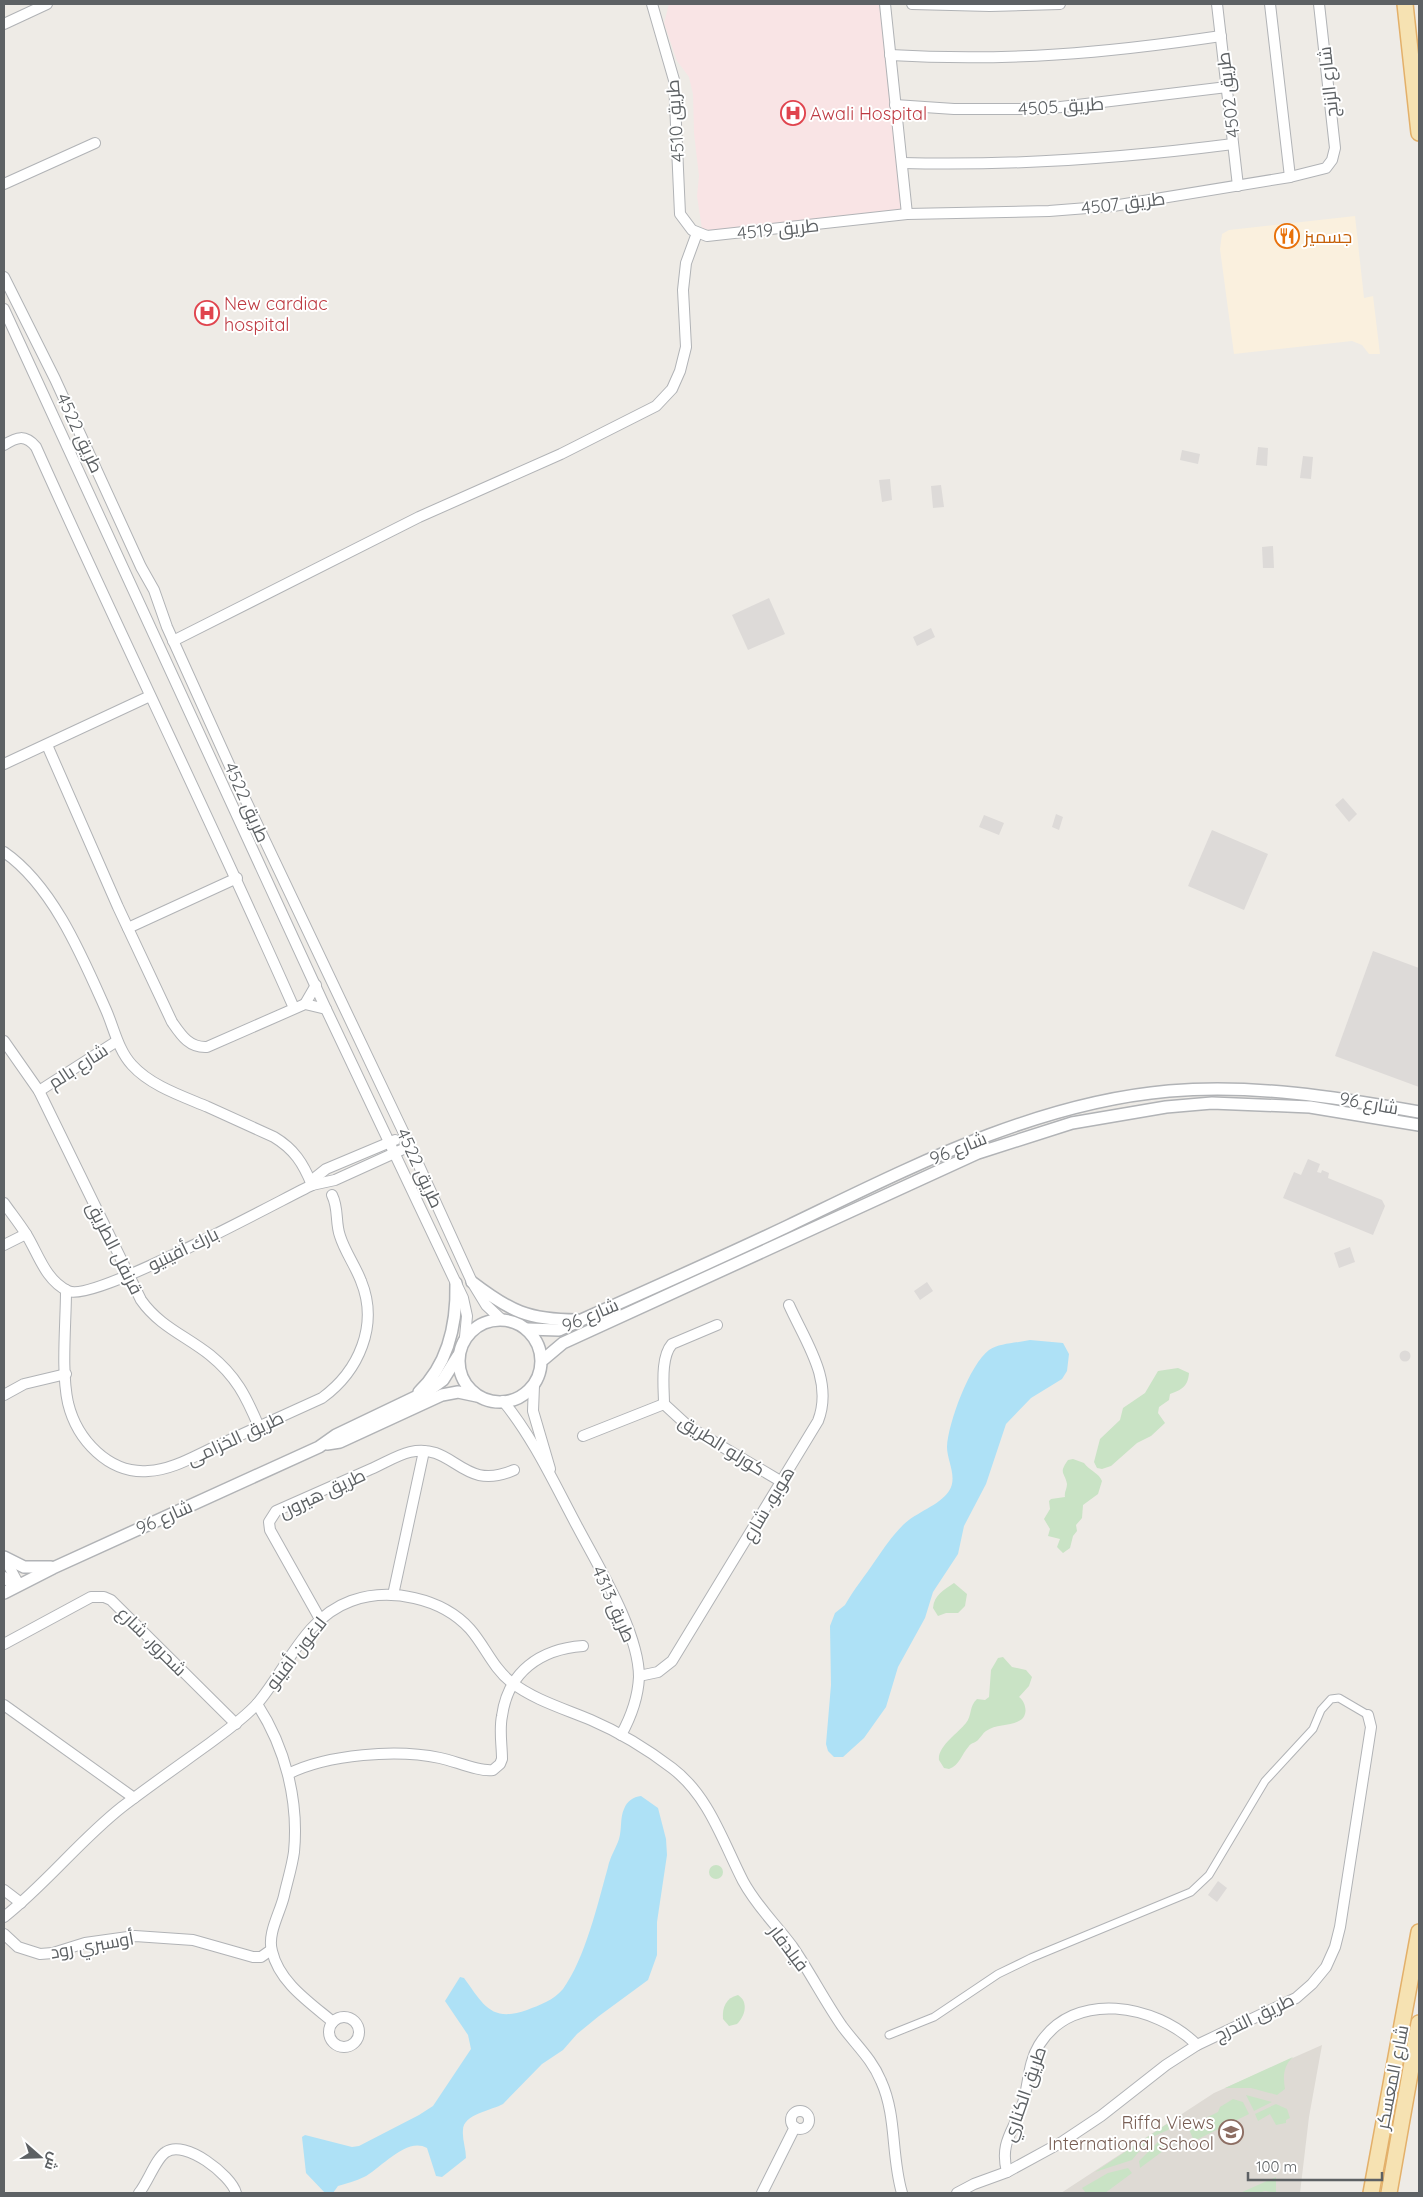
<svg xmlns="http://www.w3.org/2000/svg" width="1423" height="2197" font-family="Quicksand,Cairo,sans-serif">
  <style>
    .commercial { fill: #faf0de }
    .industrial { fill: #dddad8 }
    .education { fill: #dedad4 }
    .medical { fill: #f9e4e5 }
    .green { fill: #c9e3c5 }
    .water { fill: #aee1f6 }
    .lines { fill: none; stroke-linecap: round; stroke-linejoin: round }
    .pedestrian-casing { stroke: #b1b3b6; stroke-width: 9 }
    .minor-casing { stroke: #b1b3b6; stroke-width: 12 }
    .tertiary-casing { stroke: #b1b3b6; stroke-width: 14 }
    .primary-casing { stroke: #e3b06a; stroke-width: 18 }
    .pedestrian { stroke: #fff; stroke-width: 7 }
    .minor { stroke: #fff; stroke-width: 10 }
    .tertiary { stroke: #fff; stroke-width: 11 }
    .primary { stroke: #f6e2b2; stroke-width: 15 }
    .labels { text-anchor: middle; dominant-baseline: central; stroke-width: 4; stroke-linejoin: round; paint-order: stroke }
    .street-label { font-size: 18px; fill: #5d6164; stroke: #fff }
    .health-label { font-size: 18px; fill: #be3a42; stroke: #fff; text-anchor: start }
    .food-label { font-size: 18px; fill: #c56008; stroke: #fff; text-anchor: start }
    .education-label { font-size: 18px; fill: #785e54; stroke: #fff; text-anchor: end }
  </style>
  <rect width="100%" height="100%" fill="#eeebe6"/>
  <path class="commercial" d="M 1355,216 L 1364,298 L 1373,296 L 1380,354 L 1369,354 L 1362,345 L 1352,341 L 1234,354 L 1220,249 L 1222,234 L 1229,230 Z"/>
  <g class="industrial">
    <path d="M 1258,447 L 1268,448 L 1267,466 L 1256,465 Z"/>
    <path d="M 1182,450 L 1200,454 L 1198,464 L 1180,460 Z"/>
    <path d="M 1303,456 L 1313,457 L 1311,479 L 1300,478 Z"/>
    <path d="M 890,479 L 892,500 L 882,502 L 879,480 Z"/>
    <path d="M 941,485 L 944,507 L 933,508 L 931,486 Z"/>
    <path d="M 1273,546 L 1274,568 L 1263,568 L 1262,547 Z"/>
    <path d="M 769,598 L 785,634 L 748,650 L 732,615 Z"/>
    <path d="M 931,628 L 935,637 L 917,646 L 913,637 Z"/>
    <path d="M 1343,798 L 1357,814 L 1349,822 L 1335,805 Z"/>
    <path d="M 1056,814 L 1063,817 L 1059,830 L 1052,827 Z"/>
    <path d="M 984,815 L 1004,823 L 999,835 L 979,827 Z"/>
    <path d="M 1212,830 L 1268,854 L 1244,910 L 1188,886 Z"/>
    <path d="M 1373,951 L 1419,968 L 1419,1087 L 1335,1056 Z"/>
    <path d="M 1308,1159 L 1320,1164 L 1317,1172 L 1321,1173 L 1322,1170 L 1329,1173 L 1328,1178 L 1382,1200 L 1385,1206 L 1373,1235 L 1283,1198 L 1294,1172 L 1301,1175 Z"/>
    <path d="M 1350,1247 L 1355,1262 L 1339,1268 L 1334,1253 Z"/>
    <path d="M 927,1282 L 933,1291 L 920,1300 L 914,1291 Z"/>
    <circle cx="1405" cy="1356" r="5.5"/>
    <path d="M 1218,1881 L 1227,1888 L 1217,1902 L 1208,1895 Z"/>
  </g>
  <path class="education" d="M 1322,2045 L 1309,2117 L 1300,2193 L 1061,2193 L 1214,2093 Z"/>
  <path class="medical" d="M 669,4 L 879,4 L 904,210 L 728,232 L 702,229 L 697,196 L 699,176 L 694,133 L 693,94 L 689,77 L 677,61 L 664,23 Z"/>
  <g class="green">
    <path d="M 1178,1368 L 1189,1373 C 1188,1387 1181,1390 1170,1394 L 1169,1400 L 1159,1407 L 1158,1413 L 1165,1423 L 1151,1436 L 1137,1443 L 1111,1466 L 1102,1469 L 1097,1468 L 1094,1462 L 1100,1439 L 1120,1420 L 1123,1408 L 1145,1393 L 1158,1371 Z"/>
    <path d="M 1073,1459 L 1084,1463 C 1089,1470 1099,1473 1102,1481 L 1098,1494 L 1083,1505 L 1082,1518 L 1076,1525 L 1077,1531 L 1073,1536 L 1070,1548 L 1063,1553 L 1057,1547 L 1060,1539 L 1048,1536 L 1050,1529 L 1044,1519 L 1050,1509 L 1049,1501 L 1051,1499 L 1065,1497 C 1064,1492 1067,1489 1067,1484 C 1065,1472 1058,1474 1068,1460 Z"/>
    <path d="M 954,1583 L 967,1594 L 965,1606 L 958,1613 L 946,1613 L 938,1616 L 933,1608 C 934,1595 944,1590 954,1583 Z"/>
    <path d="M 1003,1657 L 1012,1667 L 1026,1670 L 1032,1677 L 1029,1686 L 1019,1697 C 1025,1701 1028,1712 1023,1718 C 1014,1727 997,1723 986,1731 C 983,1733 981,1737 978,1740 C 975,1743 971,1743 969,1746 C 961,1755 960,1765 949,1769 L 944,1768 L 939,1760 C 937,1747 958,1733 966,1723 C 972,1716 969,1706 977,1699 L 985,1700 L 989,1697 L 991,1670 L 998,1658 Z"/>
    <circle cx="716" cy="1872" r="7"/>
    <path d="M 738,1995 C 749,2002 745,2016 737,2024 L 729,2026 L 723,2019 C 722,2007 726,1998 738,1995 Z"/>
    <path d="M 1293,2057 C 1283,2066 1283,2077 1285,2089 L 1277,2095 L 1251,2088 L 1225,2088 Z"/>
    <path d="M 1246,2095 L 1272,2102 L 1254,2111 Z"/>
    <path d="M 1233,2099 L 1243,2102 L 1249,2114 L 1194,2141 L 1188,2127 L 1218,2112 L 1220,2107 Z"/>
    <path d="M 1276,2104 L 1287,2109 L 1290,2118 L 1286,2120 L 1286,2123 L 1276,2125 L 1270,2114 L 1258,2121 L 1255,2114 Z"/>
    <path d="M 1176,2118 L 1168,2130 L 1150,2138 L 1132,2160 L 1095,2172 Z"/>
    <path d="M 1162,2138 L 1167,2148 L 1140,2168 L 1139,2161 Z"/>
    <path d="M 1128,2168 L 1132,2173 L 1105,2193 L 1086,2193 L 1082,2188 L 1108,2173 Z"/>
    <path d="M 1276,2177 L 1276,2193 L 1265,2191 L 1259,2193 L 1240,2193 Z"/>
  </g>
  <g class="water">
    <path d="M 1030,1340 L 1063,1343 L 1069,1354 L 1067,1371 L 1062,1379 L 1031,1398 L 1006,1424 L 986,1484 L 964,1526 L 958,1554 L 933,1592 L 925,1618 L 898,1667 L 886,1707 L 864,1738 L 843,1757 L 834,1757 L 828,1751 L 826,1744 L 831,1685 L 830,1626 L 835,1613 L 845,1605 C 854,1589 865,1576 875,1561 C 884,1548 892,1536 903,1525 C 916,1512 939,1506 949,1491 C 958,1477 947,1461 947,1447 C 948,1423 970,1364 989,1350 C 1000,1343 1017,1343 1030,1340 Z"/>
    <path d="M 641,1796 L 658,1808 L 666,1839 L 667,1855 L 657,1922 L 657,1955 L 648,1980 L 599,2016 L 577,2034 L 563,2050 L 542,2064 L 503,2104 C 493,2110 463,2114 463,2130 C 462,2139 466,2149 466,2158 L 442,2177 L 436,2176 L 427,2148 C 407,2136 380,2169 364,2177 C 356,2181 347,2183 338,2186 L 333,2193 L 325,2193 L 306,2173 L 302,2137 L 305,2135 L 352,2147 L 359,2146 L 419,2115 L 433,2106 L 471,2049 L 468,2035 L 445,2001 L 460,1977 L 464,1978 C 483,2004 491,2023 527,2010 C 540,2005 554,2000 563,1989 C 585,1959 598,1903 608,1867 C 610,1857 616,1848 619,1839 C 622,1829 620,1817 624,1809 C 627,1801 633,1797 641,1796 Z"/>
  </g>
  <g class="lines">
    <defs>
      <path id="pedestrian" d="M 889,2035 L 934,2017 L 998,1974 L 1031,1958 L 1191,1892 L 1209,1875 L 1265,1781 L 1313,1729 L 1321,1710 L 1331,1699 L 1339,1698 L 1368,1715"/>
      <g id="minor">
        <path d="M 652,4 L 674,80 L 680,214 L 692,230 L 707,236 L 907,214 L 1049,211 L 1113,206 L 1290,177 L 1326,168 L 1332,160 L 1335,148 L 1319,4"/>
        <path d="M 885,4 L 907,214"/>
        <path d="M 912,4 L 990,6 L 1060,4"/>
        <path d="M 1217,4 L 1238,186"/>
        <path d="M 1270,4 L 1290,177"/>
        <path d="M 4,24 L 47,4"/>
        <path d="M 890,55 C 1006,62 1107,53 1221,36"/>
        <path d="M 895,105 L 954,109 L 1044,109 L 1227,87"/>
        <path d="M 902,163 C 1012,166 1124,158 1233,144"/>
        <path d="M 4,184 L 95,143"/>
        <path d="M 4,277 L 55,379 L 141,567 L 154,590 L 167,627 L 237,782 L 410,1146 L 472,1282 L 486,1305 L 502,1320"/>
        <path d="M 4,309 L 326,1009 L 463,1298 L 467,1316 L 465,1337"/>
        <path d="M 4,445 C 17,437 25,434 36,447 C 120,635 211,820 294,1008"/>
        <path d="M 173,641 L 419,517 L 561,454 L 656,406 L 672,389 L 680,371 L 686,347 L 683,290 L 686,263 L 697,233"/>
        <path d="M 47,745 L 118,907 L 172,1022 C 181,1035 189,1048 207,1047 L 305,1004 L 326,1009"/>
        <path d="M 4,764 L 150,696"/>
        <path d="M 4,852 C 53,886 82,956 106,1010 C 114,1028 118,1050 132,1065 C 151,1086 182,1096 208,1107 C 230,1117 252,1127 274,1137 C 294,1149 303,1163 312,1185"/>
        <path d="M 128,928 L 237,878"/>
        <path d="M 305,1004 L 316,985"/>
        <path d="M 4,1041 L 39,1091 L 141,1300 C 159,1326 186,1336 210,1355 C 236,1376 246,1396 259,1427"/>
        <path d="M 39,1091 L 117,1041"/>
        <path d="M 312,1185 L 316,1177 L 326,1169 L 395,1140"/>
        <path d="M 4,1203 C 11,1213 19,1223 26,1234 C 38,1253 45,1280 68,1291 C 93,1303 277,1202 312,1185 L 335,1180 L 410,1146"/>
        <path d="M 4,1245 L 26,1234"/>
        <path d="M 66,1290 C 66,1324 61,1371 68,1403 C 77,1440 109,1474 148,1471 C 173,1470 196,1455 219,1445 C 253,1429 287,1414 322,1398 C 359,1371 379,1325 361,1281 C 355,1265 345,1252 340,1236 C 335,1222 339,1209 332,1195"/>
        <path d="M 717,1325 L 672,1344 C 660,1358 664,1388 664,1404 L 689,1427 L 782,1482"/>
        <path d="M 534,1385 L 533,1411 L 550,1469"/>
        <path d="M 4,1395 L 24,1384 L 66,1374"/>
        <path d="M 503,1401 C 533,1437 555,1485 577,1526 C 598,1566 639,1632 639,1677 C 638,1698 631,1717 621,1735"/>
        <path d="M 583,1436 L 664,1404"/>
        <path d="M 4,1557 L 19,1585"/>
        <path d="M 4,1577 L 15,1587"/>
        <path d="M 393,1595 L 424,1451"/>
        <path d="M 320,1619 L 270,1530 L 269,1522 L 276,1511 C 308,1497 340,1483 371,1469 C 383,1464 397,1455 410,1452 C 455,1442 461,1493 514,1470"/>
        <path d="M 4,1644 L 91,1597 L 104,1597 L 111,1600 L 236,1724"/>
        <path d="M 639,1676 L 658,1672 L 672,1661 L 818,1421 C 834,1380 805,1341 789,1305"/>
        <path d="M 257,1704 C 285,1747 299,1800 294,1852 C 292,1867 287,1882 284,1896 C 280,1913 267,1934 272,1951 C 279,1982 309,2002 333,2022"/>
        <path d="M 4,1705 L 134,1798"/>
        <path d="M 288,1774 C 328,1754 397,1749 440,1758 C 455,1761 479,1772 493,1770 L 500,1764 L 502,1759 C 502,1745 499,1730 502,1716 C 508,1672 540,1649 583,1646"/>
        <path d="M 4,1890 L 21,1903"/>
        <path d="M 4,1917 C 46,1884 80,1840 122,1807 C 151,1785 181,1764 210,1743 C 226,1731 243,1719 257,1704 C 287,1669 304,1618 351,1601 C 390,1587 442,1598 470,1629 C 485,1646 493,1668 511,1682 C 534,1700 565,1709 591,1720 C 619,1732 647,1749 672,1768 C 709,1796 723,1842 743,1881 C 757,1907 775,1923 792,1946 C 810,1972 824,2000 842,2026 C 856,2045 872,2059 881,2081 C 897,2116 891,2156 902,2193"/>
        <path d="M 4,1934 L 18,1947 L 40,1954 L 53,1953 L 85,1943 L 135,1936 L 193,1940 L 253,1957 L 261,1957 L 271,1950"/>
        <circle cx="344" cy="2032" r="15"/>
        <circle cx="800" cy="2120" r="9"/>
        <path d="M 1007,2172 C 999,2141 1015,2130 1023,2103 C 1029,2083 1028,2063 1039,2045 C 1074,1989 1156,2004 1197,2045"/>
        <path d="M 139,2193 C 148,2182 156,2158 166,2152 C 185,2139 231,2175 236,2193"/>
        <path d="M 762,2193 L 795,2127"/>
        <path d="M 957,2193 L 974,2184 L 1007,2172 L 1062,2142 L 1101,2116 L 1166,2065 L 1197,2045 L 1296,1998 L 1312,1984 L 1326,1967 L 1335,1947 L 1340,1927 L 1371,1727 L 1368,1715"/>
      </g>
      <g id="tertiary">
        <path d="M 472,1282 C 510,1311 528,1320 577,1320"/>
        <circle cx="500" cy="1361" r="41"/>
        <path d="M 527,1329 L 559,1330 C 635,1296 712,1262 788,1226 C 909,1168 1033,1103 1169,1091 C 1255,1084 1335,1097 1419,1112"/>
        <path d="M 544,1359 L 563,1343 L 978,1153 L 1072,1123 L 1166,1107 L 1212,1103 L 1310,1107 L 1419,1125"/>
        <path d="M 419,1392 C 449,1363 457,1322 456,1283"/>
        <path d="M 327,1444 L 340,1442 L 442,1395 L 458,1392 L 477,1396"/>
        <path d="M 4,1557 L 24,1567 L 51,1567"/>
        <path d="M 4,1593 L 53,1568 L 319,1447 L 336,1435 L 428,1391 L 443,1380 L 458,1356"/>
      </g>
      <g id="primary">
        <path d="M 1405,4 L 1419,133"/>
        <path d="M 1371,2193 L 1419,1932"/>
        <path d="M 1389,2193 L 1419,2023"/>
      </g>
    </defs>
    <use href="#pedestrian" class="pedestrian-casing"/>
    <use href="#minor" class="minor-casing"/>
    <use href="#tertiary" class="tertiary-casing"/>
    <use href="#primary" class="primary-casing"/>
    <use href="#pedestrian" class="pedestrian"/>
    <use href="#minor" class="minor"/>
    <use href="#tertiary" class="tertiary"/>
    <use href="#primary" class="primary"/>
  </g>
  <defs>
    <symbol id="hospital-ring" viewBox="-11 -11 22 22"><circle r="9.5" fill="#fff" stroke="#e0444e" stroke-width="1.5"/><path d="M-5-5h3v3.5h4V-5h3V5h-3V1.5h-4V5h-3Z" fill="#e0444e"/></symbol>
    <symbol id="restaurant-ring" viewBox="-11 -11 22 22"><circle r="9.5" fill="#fff" stroke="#e8710a" stroke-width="1.5"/><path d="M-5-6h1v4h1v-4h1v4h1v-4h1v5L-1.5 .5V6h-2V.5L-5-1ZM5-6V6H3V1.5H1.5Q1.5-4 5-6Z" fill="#e8710a"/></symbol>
    <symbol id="school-ring" viewBox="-11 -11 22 22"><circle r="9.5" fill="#fff" stroke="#8d6e63" stroke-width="1.5"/><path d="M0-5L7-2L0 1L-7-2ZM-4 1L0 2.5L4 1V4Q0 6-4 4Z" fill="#8d6e63"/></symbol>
  </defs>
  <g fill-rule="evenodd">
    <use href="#hospital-ring" x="779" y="99" width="28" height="28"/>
    <use href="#restaurant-ring" x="1273" y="222" width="28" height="28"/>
    <use href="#hospital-ring" x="193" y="299" width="28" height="28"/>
    <use href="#school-ring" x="1217" y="2118" width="28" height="28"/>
  </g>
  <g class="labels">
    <g class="street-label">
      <text transform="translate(1328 82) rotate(-96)">شارع الزنج</text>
      <text transform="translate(1228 95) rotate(-97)">طريق 4502</text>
      <text transform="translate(1061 106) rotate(-4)">طريق 4505</text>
      <text transform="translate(675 121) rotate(-94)">طريق 4510</text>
      <text transform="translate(1123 203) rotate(-7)">طريق 4507</text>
      <text transform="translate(778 229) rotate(-6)">طريق 4519</text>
      <text transform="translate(80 433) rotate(65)">طريق 4522</text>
      <text transform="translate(247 802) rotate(66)">طريق 4522</text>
      <text transform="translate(78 1066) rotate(-33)">شارع بالم</text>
      <text transform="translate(1369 1103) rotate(10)">شارع 96</text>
      <text transform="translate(958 1148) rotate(-22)">شارع 96</text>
      <text transform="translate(420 1168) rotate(65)">طريق 4522</text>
      <text transform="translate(115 1248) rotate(63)">قرنفل الطريق</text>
      <text transform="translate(183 1249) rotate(-26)">بارك أفينيو</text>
      <text transform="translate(590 1315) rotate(-23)">شارع 96</text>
      <text transform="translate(235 1438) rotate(-25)">طريق الخزامى</text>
      <text transform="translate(722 1445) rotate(32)">كورلو الطريق</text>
      <text transform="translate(322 1493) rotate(-25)">طريق هيرون</text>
      <text transform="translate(768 1504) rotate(-59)">هوبو، شارع</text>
      <text transform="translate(164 1517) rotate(-24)">شارع 96</text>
      <text transform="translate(614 1604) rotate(66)">طريق 4313</text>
      <text transform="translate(152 1641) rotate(45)">شحرور، شارع</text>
      <text transform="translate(296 1653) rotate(-52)">لاغون أفينو</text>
      <text transform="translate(92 1945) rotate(-10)">أوسبري رود</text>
      <text transform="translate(789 1948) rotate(53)">فيلدفار</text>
      <text transform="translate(1254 2017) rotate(-26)">طريق التدرج</text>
      <text transform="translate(1392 2077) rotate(-79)">شارع المعسكر</text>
      <text transform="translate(1024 2094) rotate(-71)">طريق الكناري</text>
    </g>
    <g class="health-label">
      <text x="810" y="113">Awali Hospital</text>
      <text x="224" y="303">New cardiac<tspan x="224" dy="21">hospital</tspan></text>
    </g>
    <g class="food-label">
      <text x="1304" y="236">جسميز</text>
    </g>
    <g class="education-label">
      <text x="1214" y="2122">Riffa Views<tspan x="1214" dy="21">International School</tspan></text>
    </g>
  </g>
  <rect width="1423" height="2197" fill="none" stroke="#5d6164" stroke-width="10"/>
  <g transform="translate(40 2157) rotate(110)" stroke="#ffffff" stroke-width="4" paint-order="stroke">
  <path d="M0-4L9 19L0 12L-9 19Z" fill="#5d6164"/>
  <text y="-8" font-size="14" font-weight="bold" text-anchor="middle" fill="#5d6164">ش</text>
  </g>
  <path d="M1248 2172v8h134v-8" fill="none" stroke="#5d6164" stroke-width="2.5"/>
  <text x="1256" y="2172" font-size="15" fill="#5d6164" stroke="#ffffff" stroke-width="4" paint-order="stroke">100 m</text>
</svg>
